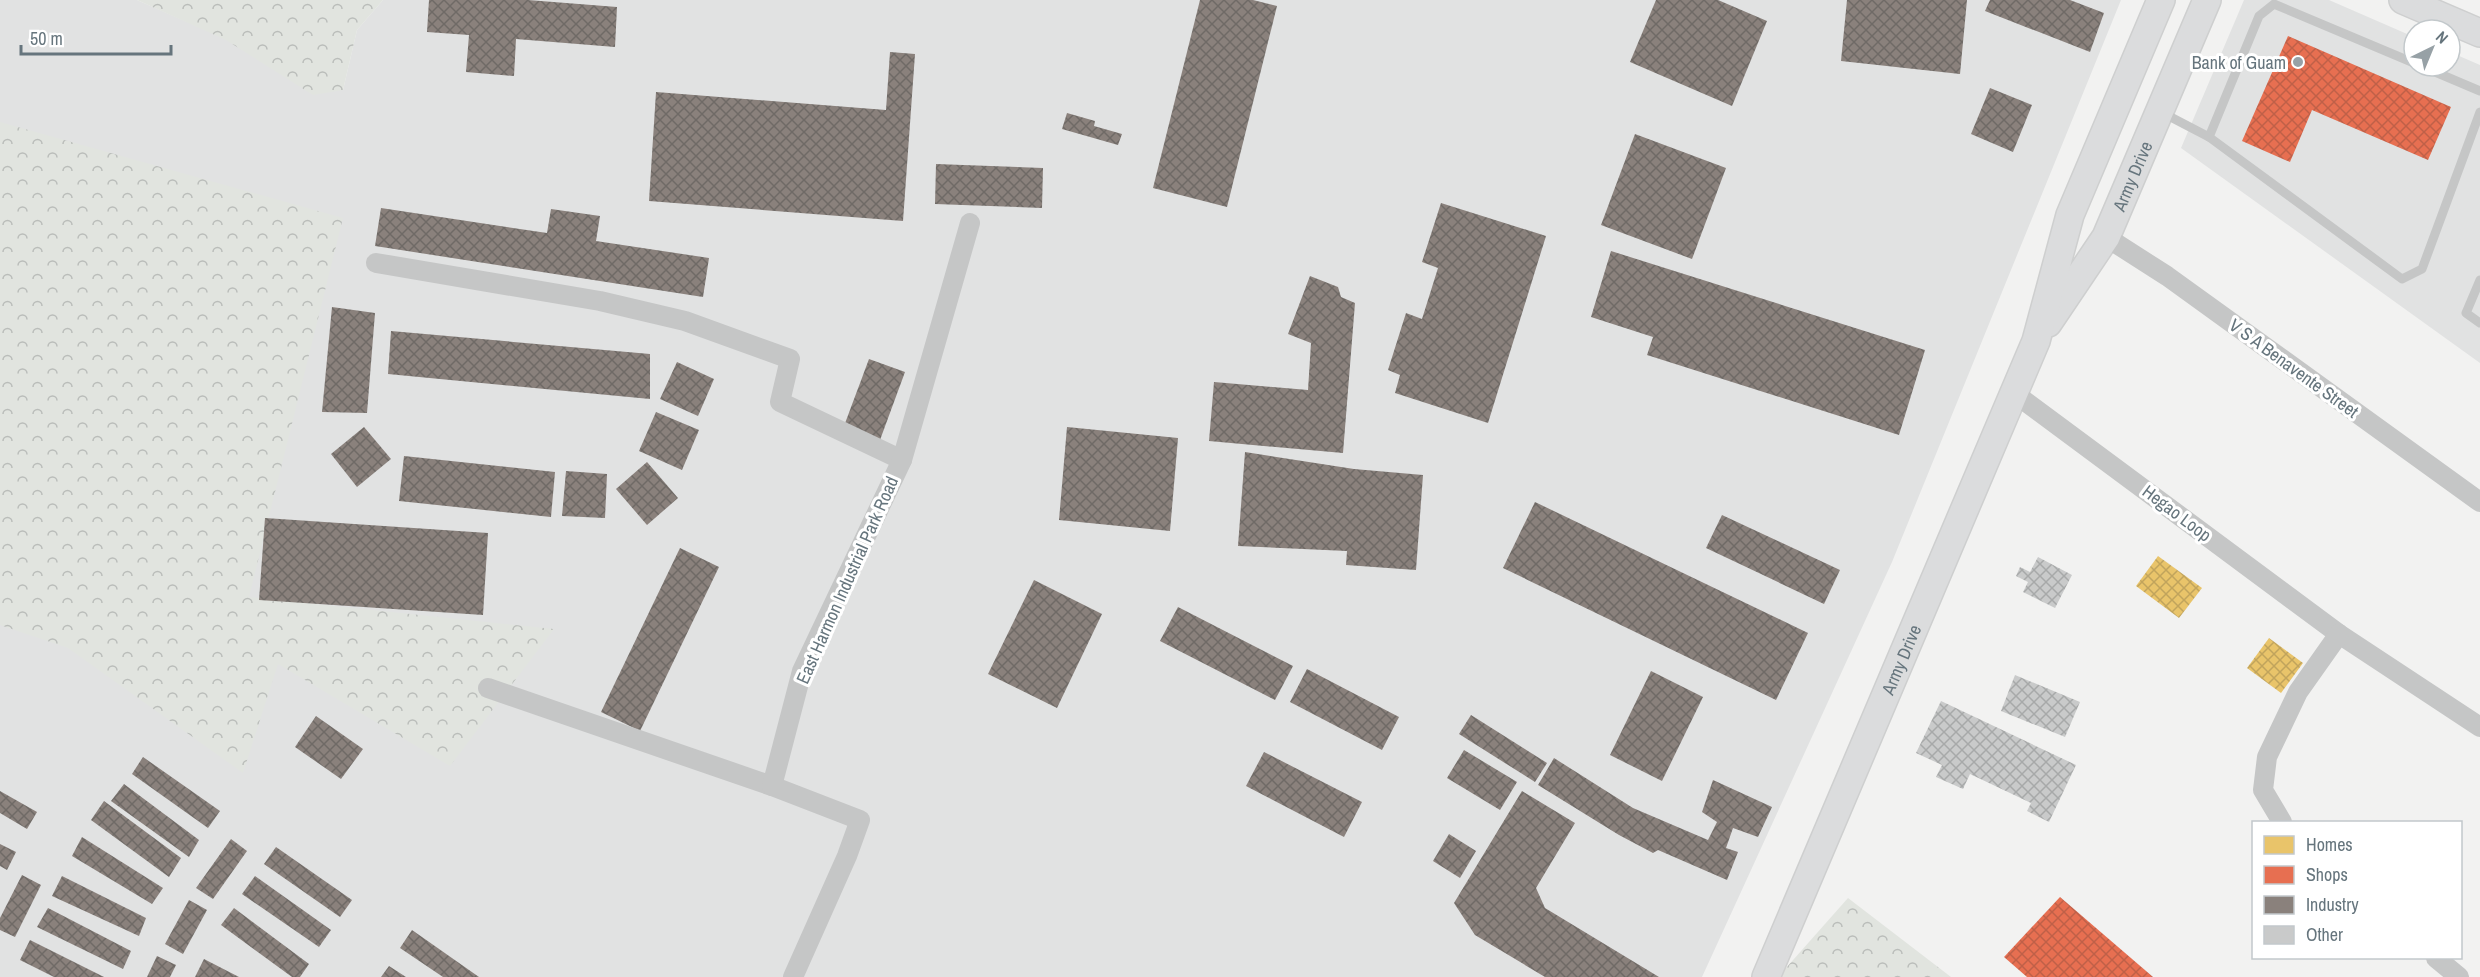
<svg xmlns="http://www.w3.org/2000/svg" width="2480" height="977" font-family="'Archivo Narrow',sans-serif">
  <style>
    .built { fill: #e1e2e2 }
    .forest { fill: url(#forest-crowns) }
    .homes { fill: url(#homes-cross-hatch) }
    .shops { fill: url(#shops-cross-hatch) }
    .industry { fill: url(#industry-cross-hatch) }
    .building { fill: url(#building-cross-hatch) }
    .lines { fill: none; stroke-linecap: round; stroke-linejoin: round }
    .secondary-casing { stroke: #cecfcf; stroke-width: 30 }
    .service { stroke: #c5c6c6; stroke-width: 9 }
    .minor { stroke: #c5c6c6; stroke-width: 20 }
    .secondary { stroke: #dbdcdd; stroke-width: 27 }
    .poi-dot { fill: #97a1a6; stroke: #fff; stroke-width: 2 }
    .labels { text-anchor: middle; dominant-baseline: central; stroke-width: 6; stroke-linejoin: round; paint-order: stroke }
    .poi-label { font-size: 18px; fill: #66757d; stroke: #fff; text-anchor: end }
    .street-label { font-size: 18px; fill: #66757d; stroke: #fff }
  </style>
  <defs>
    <pattern id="forest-crowns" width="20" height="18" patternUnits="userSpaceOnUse" patternTransform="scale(1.5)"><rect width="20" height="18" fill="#e1e4df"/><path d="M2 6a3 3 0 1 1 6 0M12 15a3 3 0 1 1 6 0" fill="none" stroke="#babdba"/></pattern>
    <pattern id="homes-cross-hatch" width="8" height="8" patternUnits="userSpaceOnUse" patternTransform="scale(1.5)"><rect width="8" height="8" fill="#e9c46a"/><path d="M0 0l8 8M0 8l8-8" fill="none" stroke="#c1a45c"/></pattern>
    <pattern id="shops-cross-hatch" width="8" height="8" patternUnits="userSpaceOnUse" patternTransform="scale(1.5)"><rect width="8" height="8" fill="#e76f51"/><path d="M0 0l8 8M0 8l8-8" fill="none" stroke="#bf6048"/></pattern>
    <pattern id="industry-cross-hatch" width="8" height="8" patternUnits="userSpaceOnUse" patternTransform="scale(1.5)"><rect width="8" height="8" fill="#8a817c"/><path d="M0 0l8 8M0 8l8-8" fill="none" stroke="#6f6a66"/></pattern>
    <pattern id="building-cross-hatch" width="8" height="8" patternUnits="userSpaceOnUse" patternTransform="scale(1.5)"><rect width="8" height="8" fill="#c9caca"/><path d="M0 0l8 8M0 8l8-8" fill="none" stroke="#a7a9a9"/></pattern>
  </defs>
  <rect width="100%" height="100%" fill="#f2f2f1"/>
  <g class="built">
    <path d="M 0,0 L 137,0 L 343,90 L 357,30 L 383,0 L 2121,0 L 1892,562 L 1702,977 L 0,977 Z"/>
    <path d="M 2244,0 L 2329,0 L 2414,37 L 2414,66 L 2450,66 L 2450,52 L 2480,65 L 2480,363 L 2181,148 Z"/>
  </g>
  <g class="forest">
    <path d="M 137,0 L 383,0 L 357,30 L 343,90 L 313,95 L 226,40 Z"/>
    <path d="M 0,122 L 343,218 L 249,597 L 554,629 L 450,766 L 278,664 L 243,773 L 68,648 L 0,625 Z"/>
    <path d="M 1848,898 L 1951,977 L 1778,977 Z"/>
  </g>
  <g class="homes">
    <path d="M 2158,556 L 2202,588 L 2179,618 L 2136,586 Z"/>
    <path d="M 2269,638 L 2303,663 L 2281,693 L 2247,668 Z"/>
  </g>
  <g class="shops">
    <path d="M 2288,36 L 2451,107 L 2428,160 L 2312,110 L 2290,162 L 2242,141 Z"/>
    <path d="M 2060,897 L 2153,977 L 2027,977 L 2004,957 Z"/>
  </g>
  <g class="industry">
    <path d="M 429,0 L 528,0 L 617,7 L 615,47 L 516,39 L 514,76 L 466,72 L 469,35 L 427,32 Z"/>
    <path d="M 1200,0 L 1253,0 L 1277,6 L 1227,207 L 1153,188 Z"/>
    <path d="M 1656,0 L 1718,0 L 1767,21 L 1732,106 L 1630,62 Z"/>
    <path d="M 1847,0 L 1967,0 L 1960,74 L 1841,61 Z"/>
    <path d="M 1990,0 L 2070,0 L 2104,13 L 2090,52 L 1985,11 Z"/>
    <path d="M 890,52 L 915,54 L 903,221 L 649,201 L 656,92 L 886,110 Z"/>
    <path d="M 1990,88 L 2032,105 L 2013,152 L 1971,134 Z"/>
    <path d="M 1067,113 L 1095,121 L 1094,126 L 1122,134 L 1118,145 L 1062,129 Z"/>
    <path d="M 1635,134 L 1726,168 L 1692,259 L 1601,225 Z"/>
    <path d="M 936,164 L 1043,168 L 1042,208 L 935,204 Z"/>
    <path d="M 1441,203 L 1546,236 L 1488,423 L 1395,393 L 1400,375 L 1388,370 L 1406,313 L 1422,319 L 1438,268 L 1422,262 Z"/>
    <path d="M 381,208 L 547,233 L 551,209 L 600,216 L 596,241 L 709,258 L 703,297 L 375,246 Z"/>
    <path d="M 1611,251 L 1925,350 L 1899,435 L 1647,355 L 1653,337 L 1591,317 Z"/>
    <path d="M 1310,276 L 1338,287 L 1341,297 L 1355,303 L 1343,453 L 1209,441 L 1214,382 L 1308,390 L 1311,343 L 1288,334 Z"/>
    <path d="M 332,307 L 375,313 L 367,413 L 322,412 Z"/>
    <path d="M 391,331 L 650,354 L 650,399 L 388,374 Z"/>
    <path d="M 869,359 L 905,372 L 880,440 L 844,426 Z"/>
    <path d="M 677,362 L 714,379 L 698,416 L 660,399 Z"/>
    <path d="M 656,412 L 699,430 L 682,470 L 639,451 Z"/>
    <path d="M 364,427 L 391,459 L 357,487 L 331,454 Z"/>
    <path d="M 1067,427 L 1178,438 L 1170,531 L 1059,520 Z"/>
    <path d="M 1245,452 L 1354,469 L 1423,475 L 1416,570 L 1346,565 L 1347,551 L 1238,546 Z"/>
    <path d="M 404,456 L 555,472 L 551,517 L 399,501 Z"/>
    <path d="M 647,462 L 678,498 L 647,525 L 616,489 Z"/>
    <path d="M 566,471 L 607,474 L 605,518 L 562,516 Z"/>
    <path d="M 1535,502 L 1808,633 L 1776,700 L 1503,568 Z"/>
    <path d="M 1722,515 L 1840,570 L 1824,604 L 1706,548 Z"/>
    <path d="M 265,518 L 488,533 L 483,615 L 259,600 Z"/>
    <path d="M 680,548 L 719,567 L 640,731 L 601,712 Z"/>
    <path d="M 1034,580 L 1102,614 L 1057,708 L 988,674 Z"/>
    <path d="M 1178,607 L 1293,666 L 1275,700 L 1160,641 Z"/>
    <path d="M 1307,669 L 1399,717 L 1382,750 L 1290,702 Z"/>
    <path d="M 1651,671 L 1703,697 L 1662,781 L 1610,755 Z"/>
    <path d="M 1471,715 L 1547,763 L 1535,782 L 1459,734 Z"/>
    <path d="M 316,716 L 363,749 L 341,779 L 295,747 Z"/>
    <path d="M 1464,750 L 1517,782 L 1500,810 L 1447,778 Z"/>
    <path d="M 1264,752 L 1362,802 L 1344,837 L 1246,786 Z"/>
    <path d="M 143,757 L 220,811 L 208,828 L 132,774 Z"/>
    <path d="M 1554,758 L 1633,808 L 1708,840 L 1717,822 L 1702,812 L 1713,780 L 1772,807 L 1758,837 L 1733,828 L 1726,848 L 1738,852 L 1727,880 L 1658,850 L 1653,853 L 1619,835 L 1538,785 Z"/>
    <path d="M 124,784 L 199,840 L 189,857 L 111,801 Z"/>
    <path d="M 0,791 L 37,812 L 27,829 L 0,813 Z"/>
    <path d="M 1522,791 L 1575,823 L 1536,888 L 1545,908 L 1659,977 L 1545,977 L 1475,935 L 1454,903 Z"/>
    <path d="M 104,801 L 181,858 L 169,877 L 91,820 Z"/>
    <path d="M 1449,834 L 1476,851 L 1460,878 L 1433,861 Z"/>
    <path d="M 82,837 L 163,888 L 152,904 L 72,856 Z"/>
    <path d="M 231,839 L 247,851 L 213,899 L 196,888 Z"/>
    <path d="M 0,844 L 16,852 L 7,870 L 0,866 Z"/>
    <path d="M 276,847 L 352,900 L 340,917 L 264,864 Z"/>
    <path d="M 22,875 L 41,885 L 15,937 L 0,930 L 0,918 Z"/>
    <path d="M 62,876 L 146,918 L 139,936 L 52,896 Z"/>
    <path d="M 255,876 L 331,930 L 319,947 L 242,894 Z"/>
    <path d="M 189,900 L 207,910 L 183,954 L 165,944 Z"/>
    <path d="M 48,908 L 131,951 L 123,969 L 37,927 Z"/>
    <path d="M 234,908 L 309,964 L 300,977 L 292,977 L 221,925 Z"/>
    <path d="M 412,930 L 479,977 L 443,977 L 400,948 Z"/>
    <path d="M 30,940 L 104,977 L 54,977 L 20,960 Z"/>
    <path d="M 157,956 L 176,965 L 170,977 L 147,977 Z"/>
    <path d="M 204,959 L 239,977 L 195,977 Z"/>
    <path d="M 389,966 L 406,977 L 381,977 Z"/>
  </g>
  <g class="building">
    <path d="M 2038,557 L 2072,575 L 2055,608 L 2023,592 L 2028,582 L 2016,576 L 2020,567 L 2030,572 Z"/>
    <path d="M 2015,675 L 2080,702 L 2065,737 L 2001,711 Z"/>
    <path d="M 1941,701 L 2076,765 L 2049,822 L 2027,811 L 2031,803 L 1970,774 L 1963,789 L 1936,777 L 1942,765 L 1916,753 Z"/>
  </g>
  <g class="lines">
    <defs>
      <g id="secondary">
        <path d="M 2403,0 L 2480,33"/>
        <path id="s1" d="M 2048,323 L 2106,237 L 2207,0"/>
        <path id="s2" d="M 1766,977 L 2036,341 L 2070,215 L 2161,0"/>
      </g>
    </defs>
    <use href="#secondary" class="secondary-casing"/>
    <g class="service">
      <path d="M 2421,66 L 2480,91"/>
      <path d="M 2161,112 L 2209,137 L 2402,279 L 2422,269 L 2480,112"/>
      <path d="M 2209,137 L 2259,16 L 2274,4 L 2414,63"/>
      <path d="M 2480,280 L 2466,313 L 2480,323"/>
    </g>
    <g class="minor">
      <path d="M 2106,237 L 2167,276 L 2480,502"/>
      <path d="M 376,263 L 600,301 L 685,321 L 790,359 L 780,402 L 902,460"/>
      <path d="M 2014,393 L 2339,634 L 2480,727"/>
      <path d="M 488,688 L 772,786"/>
      <path d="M 2282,822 L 2263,790 L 2267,757 L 2298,692 L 2339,634"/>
      <path d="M 2436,958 L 2459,977"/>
      <path d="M 793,977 L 847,856 L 860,820 L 772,786 L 802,671 L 902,460 L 970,223"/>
    </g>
    <use href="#secondary" class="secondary"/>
  </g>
  <circle class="poi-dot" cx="2298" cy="62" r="6"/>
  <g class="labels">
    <g class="poi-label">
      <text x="2286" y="62">Bank of Guam</text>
    </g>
    <g class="street-label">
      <text stroke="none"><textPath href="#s1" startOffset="170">Army Drive</textPath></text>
      <text transform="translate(2294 368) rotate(36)">V S A Benavente Street</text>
      <text transform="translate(2177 513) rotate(37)">Hegao Loop</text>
      <text transform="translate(847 580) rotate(-66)">East Harmon Industrial Park Road</text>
      <text stroke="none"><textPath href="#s2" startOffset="345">Army Drive</textPath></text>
    </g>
  </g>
  <rect x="2252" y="821" width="210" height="138" fill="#ffffff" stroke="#c2c8cb" stroke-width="1.5"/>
  <rect x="2264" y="836" width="30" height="18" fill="#e9c46a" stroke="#c2c8cb" stroke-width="1.5"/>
  <text x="2306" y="851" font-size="18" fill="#66757d">Homes</text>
  <rect x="2264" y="866" width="30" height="18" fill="#e76f51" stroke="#c2c8cb" stroke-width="1.5"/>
  <text x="2306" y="881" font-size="18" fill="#66757d">Shops</text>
  <rect x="2264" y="896" width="30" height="18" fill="#8a817c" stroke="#c2c8cb" stroke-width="1.5"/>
  <text x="2306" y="911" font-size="18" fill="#66757d">Industry</text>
  <rect x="2264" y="926" width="30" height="18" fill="#c9caca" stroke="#c2c8cb" stroke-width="1.5"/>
  <text x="2306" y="941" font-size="18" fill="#66757d">Other</text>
  <g transform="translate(2432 48) rotate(43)"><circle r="28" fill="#ffffff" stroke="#c2c8cb" stroke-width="1.5"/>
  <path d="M0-4.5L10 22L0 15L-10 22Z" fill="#97a1a6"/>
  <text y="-9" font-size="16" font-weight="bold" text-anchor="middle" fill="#66757d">N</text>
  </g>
  <path d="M21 45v9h150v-9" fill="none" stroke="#66757d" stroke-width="3"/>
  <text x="30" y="45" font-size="18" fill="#66757d" stroke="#ffffff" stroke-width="4.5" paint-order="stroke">50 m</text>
</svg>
